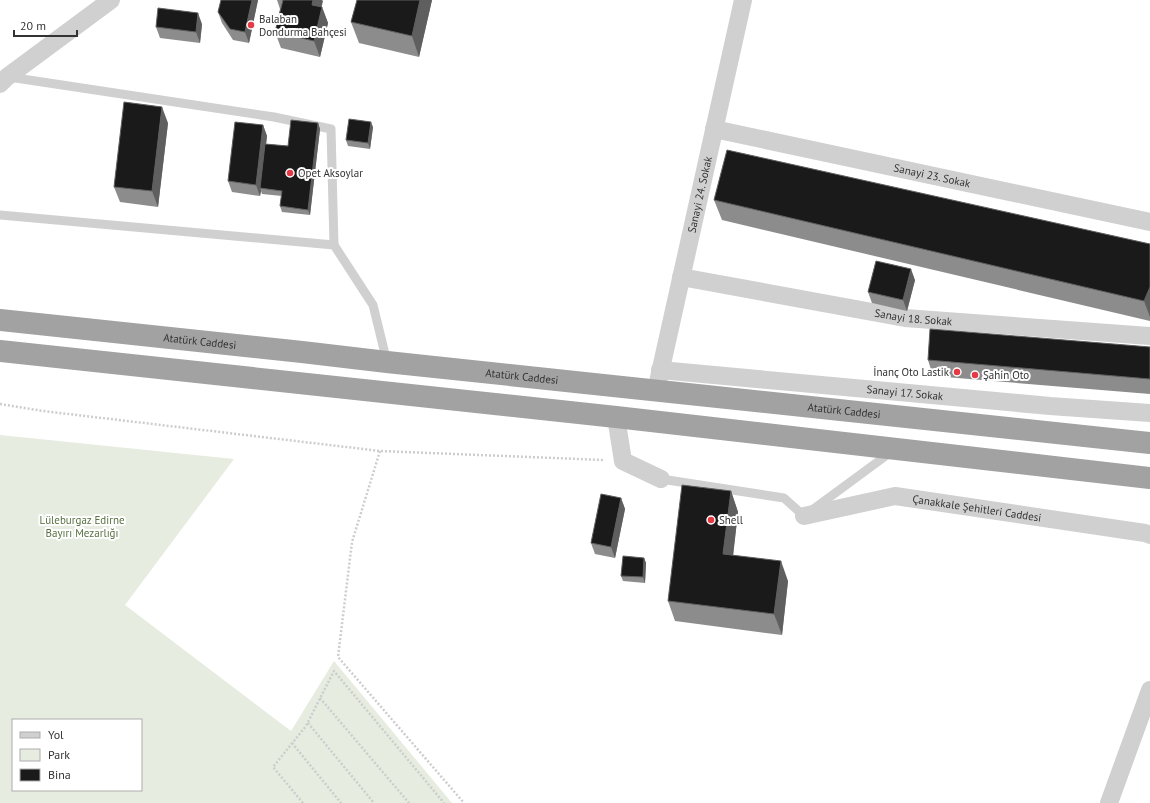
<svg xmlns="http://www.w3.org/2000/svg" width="1150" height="803" font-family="'PT Sans',sans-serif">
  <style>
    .green { fill: #e6ecdf; fill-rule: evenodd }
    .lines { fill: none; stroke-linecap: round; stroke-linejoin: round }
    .path { stroke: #cdcdcd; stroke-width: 2.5; stroke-dasharray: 2 2; stroke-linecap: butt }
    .service { stroke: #d0d0d0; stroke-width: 9 }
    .minor { stroke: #d0d0d0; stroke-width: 18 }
    .trunk { stroke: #a2a2a2; stroke-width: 22 }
    .wall { fill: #8c8c8c }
    .shaded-wall { fill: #5f5f5f }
    .building { fill: #1a1a1a; stroke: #5f5f5f }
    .poi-dot { fill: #e63946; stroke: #fff; stroke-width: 1.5 }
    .labels { text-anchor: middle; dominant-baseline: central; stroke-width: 4; stroke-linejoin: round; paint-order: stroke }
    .poi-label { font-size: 11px; fill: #333; stroke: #fff; text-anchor: start }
    .street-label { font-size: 11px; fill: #333; stroke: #fff }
    .park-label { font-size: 11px; fill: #56703f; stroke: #fff }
  </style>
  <rect width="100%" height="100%" fill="#fff"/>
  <path class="green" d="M 0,435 L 234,459 L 125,605 L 291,731 L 334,661 L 452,803 L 0,803 ZM 13,720 L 141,720 L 141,790 L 13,790 Z"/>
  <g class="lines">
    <g class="path">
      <path d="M 0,404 L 43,411 L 380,451 L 604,460"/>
      <path d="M 380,451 L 352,542 L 338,657 L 464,803"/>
      <path d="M 320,698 L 409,803"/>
      <path d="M 308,723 L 374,803"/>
      <path d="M 292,743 L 341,803"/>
      <path d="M 303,803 L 273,767 L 306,726 L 334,671 L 444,803"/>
    </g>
    <g class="service">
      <path d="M 9,77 L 274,117 L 331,129 L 334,245"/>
      <path d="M 0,215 L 334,245 L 373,305 L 387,362"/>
      <path d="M 661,479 L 784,498 L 804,516 L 891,452"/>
    </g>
    <g class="minor">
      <path d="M 0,84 L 7,77 L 111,0"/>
      <path id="s1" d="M 714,129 L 1150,222"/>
      <path id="s2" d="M 681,277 L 905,318 L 1150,336"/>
      <path id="s3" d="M 660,370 L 1050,406 L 1150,413"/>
      <path id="s4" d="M 658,382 L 743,0"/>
      <path d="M 616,417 L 623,461 L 661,479"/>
      <path id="s5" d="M 804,516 L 895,496 L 1145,533 L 1150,535"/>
      <path d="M 1109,803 L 1150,690"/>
    </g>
    <g class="trunk">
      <path id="s6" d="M 0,320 L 302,352 L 387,362 L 1150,443"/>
      <path d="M 0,351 L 616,417 L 1150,478"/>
    </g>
  </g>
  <g class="wall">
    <path d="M 221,0 L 258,0 L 249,43 L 233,40 L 222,23 L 218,12 Z"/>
    <path d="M 277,0 L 322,0 L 321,7 L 322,7 L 328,23 L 320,57 L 281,48 L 275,32 L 280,9 Z"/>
    <path d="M 357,0 L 432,0 L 419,57 L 359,43 L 351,22 Z"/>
    <path d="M 202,24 L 200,43 L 160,38 L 156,27 Z"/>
    <path d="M 168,123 L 158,207 L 120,202 L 114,187 Z"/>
    <path d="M 318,123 L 320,129 L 310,215 L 282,212 L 280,206 L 282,196 L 262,194 L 261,191 L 260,196 L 232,192 L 228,181 L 263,125 L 267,136 L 266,144 L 288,146 Z"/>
    <path d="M 373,127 L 370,149 L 348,146 L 346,140 Z"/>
    <path d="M 714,200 L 1150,244 L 1150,321 L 722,220 Z"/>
    <path d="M 915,280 L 907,311 L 872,303 L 868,292 Z"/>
    <path d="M 1150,347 L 1150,394 L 933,376 L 928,360 Z"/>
    <path d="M 731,491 L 738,512 L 733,555 L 788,581 L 782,635 L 675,621 L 668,601 Z"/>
    <path d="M 621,498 L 625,509 L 615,558 L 595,554 L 591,543 Z"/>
    <path d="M 644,558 L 646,563 L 645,583 L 623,581 L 621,576 Z"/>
  </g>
  <g class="shaded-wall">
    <path d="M 252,0 L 258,0 L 249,43 L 245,32 Z"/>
    <path d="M 313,0 L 322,0 L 323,1 L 318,21 L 312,5 Z"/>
    <path d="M 420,0 L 432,0 L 419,57 L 412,36 Z"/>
    <path d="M 322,7 L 328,23 L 320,57 L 314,41 Z"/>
    <path d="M 198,13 L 202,24 L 200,43 L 196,32 Z"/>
    <path d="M 162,107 L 168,123 L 158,207 L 152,191 Z"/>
    <path d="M 371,122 L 373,127 L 370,149 L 368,143 Z"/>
    <path d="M 318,123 L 320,129 L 310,215 L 308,210 Z"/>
    <path d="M 263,125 L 267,136 L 261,188 L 260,188 L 261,191 L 260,196 L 256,185 Z"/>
    <path d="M 911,269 L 915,280 L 907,311 L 903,300 Z"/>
    <path d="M 1150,287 L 1150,317 L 1144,301 Z"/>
    <path d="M 731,491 L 738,512 L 731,574 L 723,554 Z"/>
    <path d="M 621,498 L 625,509 L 615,558 L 611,547 Z"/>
    <path d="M 644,558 L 646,563 L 645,583 L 643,577 Z"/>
    <path d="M 781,561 L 788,581 L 782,635 L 774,614 Z"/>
  </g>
  <g class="building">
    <path d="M 221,0 L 252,0 L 245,32 L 230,29 L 218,12 Z"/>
    <path d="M 283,0 L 313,0 L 312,5 L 322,7 L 314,41 L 275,32 Z"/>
    <path d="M 357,0 L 420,0 L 412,36 L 351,22 Z"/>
    <path d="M 158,8 L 198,13 L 196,32 L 156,27 Z"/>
    <path d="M 124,102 L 162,107 L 152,191 L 114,187 Z"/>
    <path d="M 349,119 L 371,122 L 368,143 L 346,140 Z"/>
    <path d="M 291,120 L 318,123 L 308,210 L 280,206 L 282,191 L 260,188 L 265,144 L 288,146 Z"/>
    <path d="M 235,122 L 263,125 L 256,185 L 228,181 Z"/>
    <path d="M 727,150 L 1150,244 L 1150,287 L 1144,301 L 714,200 Z"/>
    <path d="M 876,261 L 911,269 L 903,300 L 868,292 Z"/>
    <path d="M 930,329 L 1150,347 L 1150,379 L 928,360 Z"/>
    <path d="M 682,485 L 731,491 L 723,554 L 781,561 L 774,614 L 668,601 Z"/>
    <path d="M 601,494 L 621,498 L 611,547 L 591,543 Z"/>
    <path d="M 623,556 L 644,558 L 643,577 L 621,576 Z"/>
  </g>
  <g class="poi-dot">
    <circle cx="251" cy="25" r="4"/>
    <circle cx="290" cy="173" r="4"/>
    <circle cx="957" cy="372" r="4"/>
    <circle cx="975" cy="375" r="4"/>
    <circle cx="711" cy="520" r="4"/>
  </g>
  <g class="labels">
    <g class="poi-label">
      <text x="259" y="19">Balaban<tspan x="259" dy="13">Dondurma Bahçesi</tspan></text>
      <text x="298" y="173">Opet Aksoylar</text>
      <text x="949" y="372" text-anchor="end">İnanç Oto Lastik</text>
      <text x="983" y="375">Şahin Oto</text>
      <text x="719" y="520">Shell</text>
    </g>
    <g class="street-label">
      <text stroke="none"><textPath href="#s1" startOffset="223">Sanayi 23. Sokak</textPath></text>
      <text stroke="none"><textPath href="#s4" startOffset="192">Sanayi 24. Sokak</textPath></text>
      <text stroke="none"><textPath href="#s2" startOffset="236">Sanayi 18. Sokak</textPath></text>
      <text stroke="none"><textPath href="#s6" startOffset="201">Atatürk Caddesi</textPath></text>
      <text stroke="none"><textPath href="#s6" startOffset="525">Atatürk Caddesi</textPath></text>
      <text stroke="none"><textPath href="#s3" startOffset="246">Sanayi 17. Sokak</textPath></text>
      <text stroke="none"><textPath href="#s6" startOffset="849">Atatürk Caddesi</textPath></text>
      <text stroke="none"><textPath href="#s5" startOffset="176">Çanakkale Şehitleri Caddesi</textPath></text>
    </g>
    <g class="park-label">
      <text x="82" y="520">Lüleburgaz Edirne<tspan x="82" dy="13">Bayırı Mezarlığı</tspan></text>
    </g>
  </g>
  <rect x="12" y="719" width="130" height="72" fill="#ffffff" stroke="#adadad"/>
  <rect x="20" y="732" width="20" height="6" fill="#d0d0d0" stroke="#adadad"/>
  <text x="48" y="739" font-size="12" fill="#333333">Yol</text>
  <rect x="20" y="749" width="20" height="12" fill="#e6ecdf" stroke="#adadad"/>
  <text x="48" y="759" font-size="12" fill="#333333">Park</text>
  <rect x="20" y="769" width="20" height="12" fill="#1a1a1a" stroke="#adadad"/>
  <text x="48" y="779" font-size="12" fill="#333333">Bina</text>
  <path d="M14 30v6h63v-6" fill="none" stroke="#333333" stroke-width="2"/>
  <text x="20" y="30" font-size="12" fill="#333333" stroke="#ffffff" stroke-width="3" paint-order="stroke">20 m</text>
</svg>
